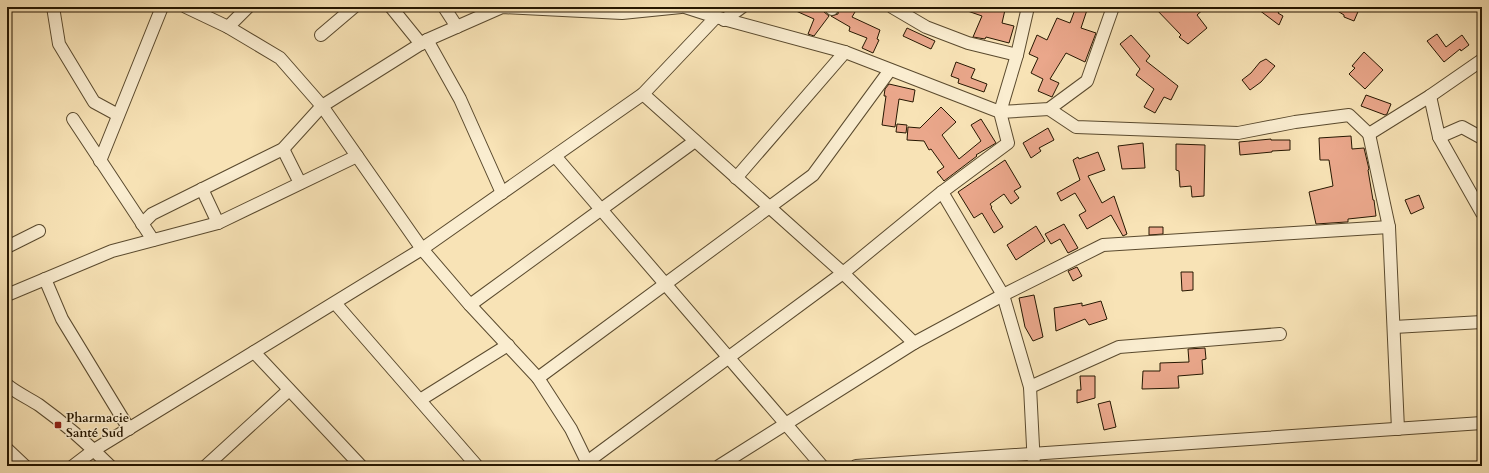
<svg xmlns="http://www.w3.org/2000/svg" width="1489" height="473" font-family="Cardo,serif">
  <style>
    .building { fill: #eaa78b; stroke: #261701 }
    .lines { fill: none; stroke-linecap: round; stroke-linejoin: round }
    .street-casing { stroke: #5a4a2e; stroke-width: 14 }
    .street { stroke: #faedd0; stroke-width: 12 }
    .poi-dot { fill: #8f2418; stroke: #faedd0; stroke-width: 1.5 }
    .labels { text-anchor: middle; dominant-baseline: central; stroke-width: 3; stroke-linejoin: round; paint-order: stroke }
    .poi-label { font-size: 13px; font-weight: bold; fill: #261701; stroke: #faedd0; text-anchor: start }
  </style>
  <rect width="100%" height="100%" fill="#f8e3b6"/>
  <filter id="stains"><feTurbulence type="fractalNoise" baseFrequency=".005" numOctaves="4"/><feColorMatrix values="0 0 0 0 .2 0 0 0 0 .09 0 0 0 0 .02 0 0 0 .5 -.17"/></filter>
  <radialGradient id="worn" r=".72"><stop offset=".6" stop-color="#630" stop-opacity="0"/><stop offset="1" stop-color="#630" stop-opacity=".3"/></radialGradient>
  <g class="building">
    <path d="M 787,7 L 823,7 L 824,12 L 829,16 L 814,36 L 808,34 L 814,19 Z"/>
    <path d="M 839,7 L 858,7 L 852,17 L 880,30 L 877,39 L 879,40 L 873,53 L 862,48 L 867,38 L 849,31 L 850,27 L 831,16 L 838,14 Z"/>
    <path d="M 960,7 L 994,7 L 1005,10 L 1002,23 L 1014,26 L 1009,43 L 986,37 L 985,39 L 973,37 L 982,16 L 959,8 Z"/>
    <path d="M 1076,7 L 1088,7 L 1081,28 L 1096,33 L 1085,62 L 1066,53 L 1050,79 L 1059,83 L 1052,97 L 1038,91 L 1043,79 L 1031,73 L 1038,58 L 1029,54 L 1037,35 L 1047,40 L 1057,18 L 1070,23 Z"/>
    <path d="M 1154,7 L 1206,7 L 1197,15 L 1207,28 L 1188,44 L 1179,37 L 1181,35 Z"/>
    <path d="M 1255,7 L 1282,7 L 1278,13 L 1283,16 L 1279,25 Z"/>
    <path d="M 1331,7 L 1360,7 L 1354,21 L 1344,17 L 1344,15 Z"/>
    <path d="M 907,28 L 935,41 L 931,49 L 903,36 Z"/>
    <path d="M 1437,34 L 1446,47 L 1462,35 L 1469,45 L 1461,51 L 1460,49 L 1444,62 L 1427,41 Z"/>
    <path d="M 1131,35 L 1150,56 L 1146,61 L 1178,86 L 1171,100 L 1164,97 L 1155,113 L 1144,107 L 1154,89 L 1136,75 L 1140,69 L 1120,44 Z"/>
    <path d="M 1364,52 L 1383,70 L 1365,89 L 1349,74 L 1355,68 L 1352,66 Z"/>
    <path d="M 1266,59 L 1275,66 L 1261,82 L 1250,90 L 1242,80 L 1251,73 L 1260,62 Z"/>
    <path d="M 956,62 L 975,69 L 971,78 L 987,84 L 984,92 L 958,83 L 959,79 L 951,76 Z"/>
    <path d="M 889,84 L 915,90 L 913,102 L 899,99 L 895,127 L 882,125 L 886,96 L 884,96 L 885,89 Z"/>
    <path d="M 1366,95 L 1391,104 L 1387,114 L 1385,115 L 1361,106 Z"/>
    <path d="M 941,107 L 956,122 L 942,135 L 959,159 L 981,141 L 971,125 L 981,119 L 996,143 L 976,155 L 977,156 L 944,181 L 937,172 L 944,167 L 931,149 L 929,150 L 924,141 L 907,140 L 908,127 L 920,128 Z"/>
    <path d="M 897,124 L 907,125 L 906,133 L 896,132 Z"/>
    <path d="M 1048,128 L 1054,140 L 1039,148 L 1041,151 L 1031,158 L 1023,143 Z"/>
    <path d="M 1351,136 L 1352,149 L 1364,148 L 1369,169 L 1368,170 L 1373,200 L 1374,200 L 1376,216 L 1348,219 L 1348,222 L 1346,222 L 1316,224 L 1309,192 L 1333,186 L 1329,160 L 1320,160 L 1319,138 Z"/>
    <path d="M 1271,139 L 1271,140 L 1290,140 L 1290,150 L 1272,151 L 1272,152 L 1240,155 L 1239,142 Z"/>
    <path d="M 1143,143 L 1145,168 L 1122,169 L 1118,146 Z"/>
    <path d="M 1176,144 L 1205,145 L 1204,196 L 1192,197 L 1191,186 L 1180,187 L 1179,171 L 1176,170 Z"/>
    <path d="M 1098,152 L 1105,170 L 1088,176 L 1102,203 L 1114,196 L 1127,234 L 1123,236 L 1111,215 L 1087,229 L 1079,215 L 1086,211 L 1075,193 L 1061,201 L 1057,193 L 1080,180 L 1073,160 L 1078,157 L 1079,159 Z"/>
    <path d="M 1005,160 L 1021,187 L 1014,191 L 1019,198 L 1011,204 L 1004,194 L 990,204 L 992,207 L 991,208 L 1003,227 L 994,233 L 982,213 L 974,218 L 958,192 Z"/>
    <path d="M 1419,195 L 1424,208 L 1411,214 L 1405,200 Z"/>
    <path d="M 1064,224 L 1078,248 L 1068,253 L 1060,239 L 1051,244 L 1045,234 Z"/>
    <path d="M 1036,226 L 1045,241 L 1016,260 L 1007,245 Z"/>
    <path d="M 1149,227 L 1163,227 L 1163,234 L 1149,235 Z"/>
    <path d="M 1077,267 L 1082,276 L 1073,281 L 1068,271 Z"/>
    <path d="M 1181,272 L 1193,272 L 1193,290 L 1182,291 Z"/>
    <path d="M 1034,295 L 1043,337 L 1033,341 L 1025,327 L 1019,298 Z"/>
    <path d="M 1101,301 L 1107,319 L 1089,325 L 1085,319 L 1056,331 L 1054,308 L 1082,303 L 1082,306 Z"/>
    <path d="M 1205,348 L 1206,359 L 1202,360 L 1203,374 L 1178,376 L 1179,388 L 1142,389 L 1143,371 L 1160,371 L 1160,363 L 1189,362 L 1188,349 Z"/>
    <path d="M 1080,376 L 1095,376 L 1095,398 L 1077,403 L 1077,390 L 1081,390 Z"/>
    <path d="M 1110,401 L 1116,427 L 1104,430 L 1098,404 Z"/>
  </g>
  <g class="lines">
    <defs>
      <g id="street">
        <path d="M 53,7 L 59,44 L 94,102 L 118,115"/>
        <path d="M 186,7 L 228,27 L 280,58 L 322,106 L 422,249 L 470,305 L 538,378 L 571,429 L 589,466"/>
        <path d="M 391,7 L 421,44"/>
        <path d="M 444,7 L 457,27"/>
        <path d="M 830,7 L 832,9"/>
        <path d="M 892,7 L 926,27 L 968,43 L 1017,55"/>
        <path d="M 1028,7 L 1017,55 L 1000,112 L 1049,109 L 1087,81 L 1113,7"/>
        <path d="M 724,20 L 742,7"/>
        <path d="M 228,27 L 248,7"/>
        <path d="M 321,35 L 354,7"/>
        <path d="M 427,40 L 502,7 L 622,13 L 681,7"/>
        <path d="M 643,94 L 843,273 L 914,343"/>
        <path d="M 1430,96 L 1482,60"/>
        <path d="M 1049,109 L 1076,127 L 1238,133 L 1295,122 L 1349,115 L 1369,134 L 1430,96 L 1439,137 L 1482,213"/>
        <path d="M 73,119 L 153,240"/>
        <path d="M 1369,134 L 1389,227 L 1398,429"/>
        <path d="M 1439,137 L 1462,127 L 1482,138"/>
        <path d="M 283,149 L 300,183"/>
        <path d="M 555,156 L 822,466"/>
        <path d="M 100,161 L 162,7"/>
        <path d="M 736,178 L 845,52"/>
        <path d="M 202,189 L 218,223"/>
        <path d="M 942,192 L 1003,295 L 1030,387 L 1034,466"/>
        <path d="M 142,224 L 152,214 L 283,149 L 322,106 L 427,40 L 460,99 L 502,193"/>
        <path d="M 7,247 L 39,231"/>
        <path d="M 45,279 L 62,319 L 129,429"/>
        <path d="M 7,295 L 112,251 L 218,223 L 357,156"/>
        <path d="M 335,303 L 477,466"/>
        <path d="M 470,305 L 695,141"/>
        <path d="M 1394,327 L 1482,322"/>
        <path d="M 254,352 L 361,466"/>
        <path d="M 538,378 L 813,175 L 890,70"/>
        <path d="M 7,385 C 17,393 28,398 39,405 C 64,423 88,444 110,466"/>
        <path d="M 1030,387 L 1119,347 L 1280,334"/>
        <path d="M 420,400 L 508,345"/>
        <path d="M 7,449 L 25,466"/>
        <path d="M 587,462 L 843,273 L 942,192 L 1008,143 L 1000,112 L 845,52 L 716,17"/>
        <path d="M 73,466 L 94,450 L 422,249 L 643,94 L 716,17 L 685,7"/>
        <path d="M 206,466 L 289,390"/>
        <path d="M 719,466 L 914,343 L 1003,295 L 1103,245 L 1389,227"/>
        <path d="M 856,466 L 1482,423"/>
      </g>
    </defs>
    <use href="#street" class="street-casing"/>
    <use href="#street" class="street"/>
  </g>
  <rect class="poi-dot" x="54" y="421" width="8" height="8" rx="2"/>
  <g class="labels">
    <g class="poi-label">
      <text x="66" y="418">Pharmacie<tspan x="66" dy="15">Santé Sud</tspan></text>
    </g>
  </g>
  <rect width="1489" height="473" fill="none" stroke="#f8e3b6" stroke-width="24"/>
  <rect x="8" y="8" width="1473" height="457" fill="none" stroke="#261701" stroke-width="2"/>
  <rect x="12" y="12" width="1465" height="449" fill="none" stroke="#261701"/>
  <rect width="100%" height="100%" filter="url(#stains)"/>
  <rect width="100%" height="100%" fill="url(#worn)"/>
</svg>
